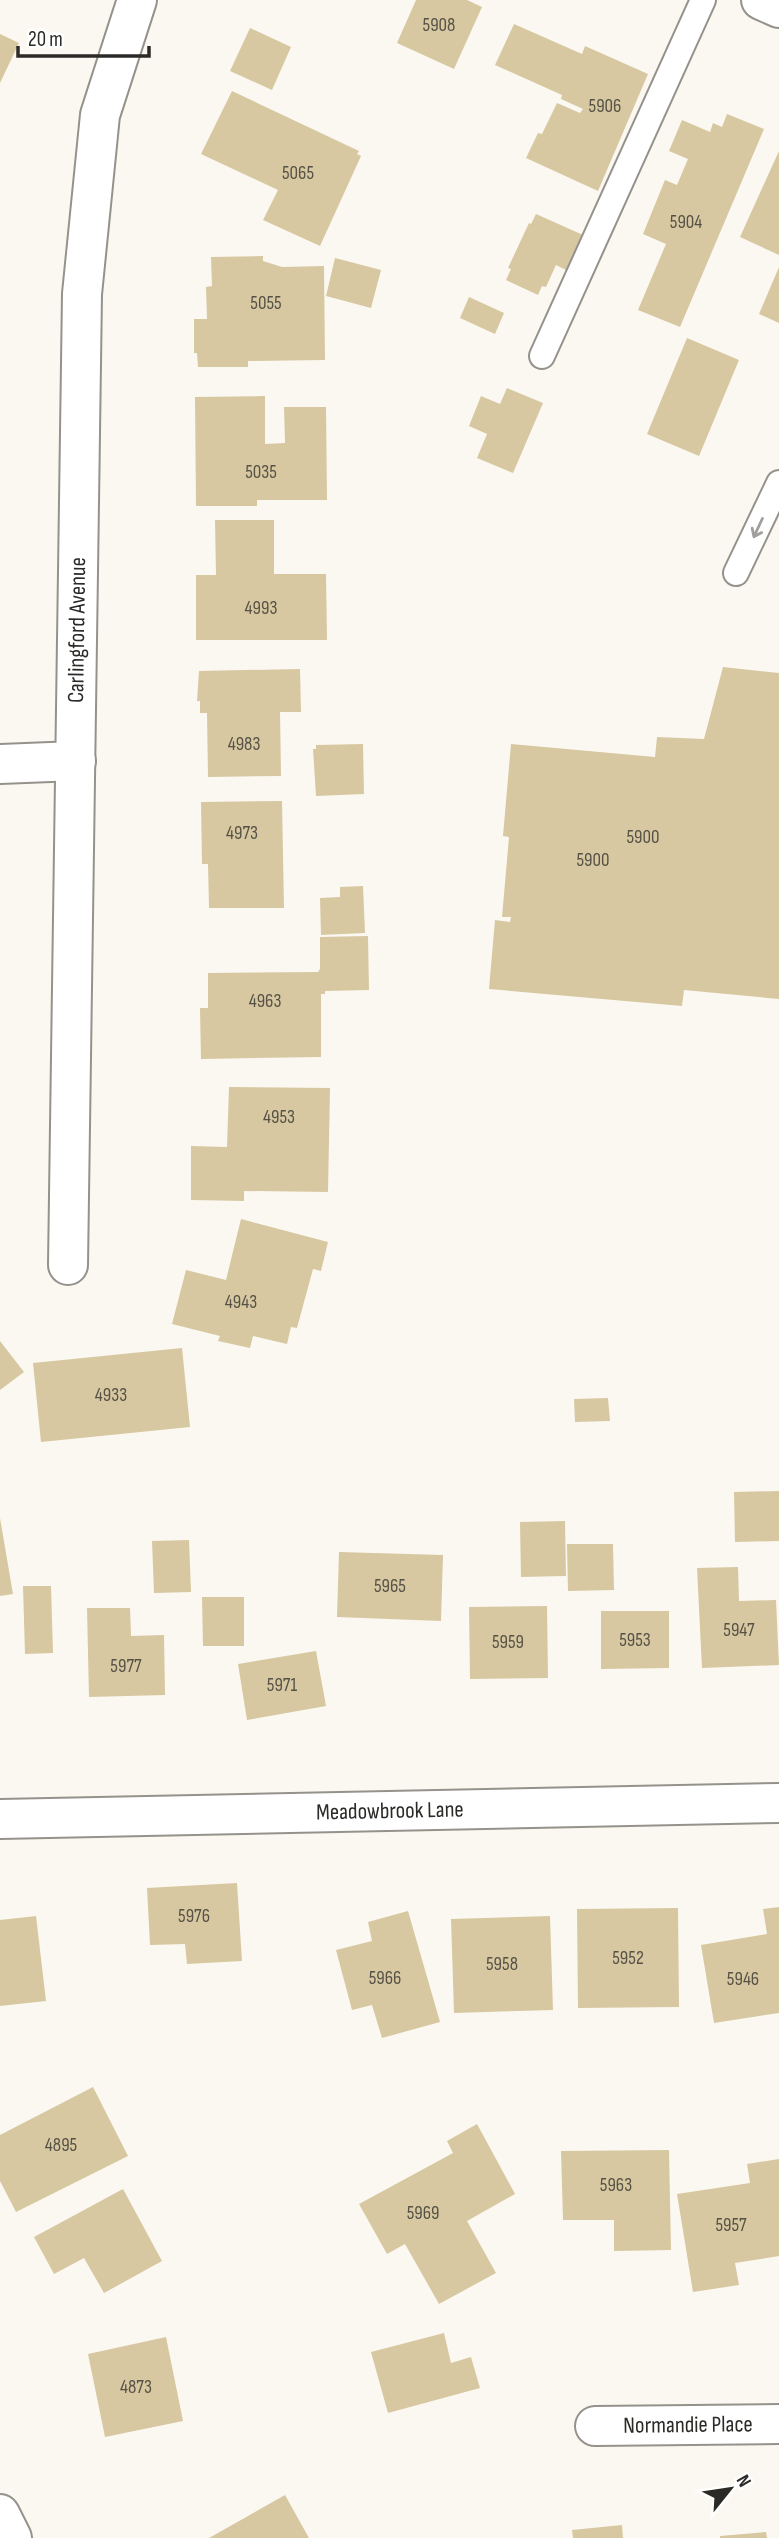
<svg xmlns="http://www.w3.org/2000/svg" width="779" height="2538" font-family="'Sofia Sans Condensed',sans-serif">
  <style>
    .building { fill: #d7c8a1 }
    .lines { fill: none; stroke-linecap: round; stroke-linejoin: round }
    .lane-casing { stroke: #95928c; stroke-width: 28 }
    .street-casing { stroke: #95928c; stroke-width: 42 }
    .secondary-casing { stroke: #95928c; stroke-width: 42 }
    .lane { stroke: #fff; stroke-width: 24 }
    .street { stroke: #fff; stroke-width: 38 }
    .secondary { stroke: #fff; stroke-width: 38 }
    .oneway { stroke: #a09f9e }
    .labels { text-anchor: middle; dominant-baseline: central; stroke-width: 5; stroke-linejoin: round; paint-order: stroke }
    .number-label { font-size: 19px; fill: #565246 }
    .street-label { font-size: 23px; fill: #2b2a27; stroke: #fff }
  </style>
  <rect width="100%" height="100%" fill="#fbf8f1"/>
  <g class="building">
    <path d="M 416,0 L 467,0 L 482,7 L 454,69 L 397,43 Z"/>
    <path d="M 514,24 L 582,54 L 585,46 L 648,74 L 598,191 L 526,158 L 538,133 L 542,134 L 557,103 L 580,113 L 583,109 L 561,99 L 562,95 L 495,65 Z"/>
    <path d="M 250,28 L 291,47 L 272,90 L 230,71 Z"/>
    <path d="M 0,34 L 19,43 L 0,83 Z"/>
    <path d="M 232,91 L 359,151 L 357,154 L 361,156 L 320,246 L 263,220 L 278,190 L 201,154 Z"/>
    <path d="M 727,114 L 764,129 L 680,327 L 638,310 L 666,244 L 643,234 L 665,180 L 677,185 L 688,159 L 669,151 L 682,120 L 710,132 L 713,123 L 722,127 Z"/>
    <path d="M 779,151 L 779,255 L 740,237 Z"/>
    <path d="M 536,214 L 583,235 L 566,270 L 556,265 L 546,287 L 542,286 L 538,295 L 506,280 L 511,269 L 508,268 L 529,223 L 531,224 Z"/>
    <path d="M 263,256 L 263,261 L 282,267 L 324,266 L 325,360 L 248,361 L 248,367 L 198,367 L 197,353 L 194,353 L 194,319 L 207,319 L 206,287 L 212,286 L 211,257 Z"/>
    <path d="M 335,258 L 381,270 L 371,308 L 326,296 Z"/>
    <path d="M 779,267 L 779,323 L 759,314 Z"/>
    <path d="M 469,297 L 504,313 L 495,334 L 460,318 Z"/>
    <path d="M 687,338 L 739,360 L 699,456 L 647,434 Z"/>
    <path d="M 507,388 L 543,403 L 513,473 L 477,458 L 487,434 L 469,426 L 481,396 L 500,404 Z"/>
    <path d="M 265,396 L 265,444 L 285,443 L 284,407 L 326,407 L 327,500 L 257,500 L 257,506 L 196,506 L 195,397 Z"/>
    <path d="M 215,520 L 274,520 L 274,574 L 326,574 L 327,640 L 196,640 L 196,575 L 216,575 Z"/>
    <path d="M 723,667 L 779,673 L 779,999 L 684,990 L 682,1006 L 489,989 L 495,920 L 510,922 L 511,917 L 502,917 L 509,837 L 503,836 L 511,744 L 655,757 L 657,737 L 704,739 Z"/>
    <path d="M 300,669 L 301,712 L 280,712 L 281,776 L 208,777 L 207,713 L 200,713 L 200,701 L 197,701 L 199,671 Z"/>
    <path d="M 363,744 L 364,794 L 316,796 L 313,749 L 316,749 L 316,745 Z"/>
    <path d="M 282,801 L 284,908 L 209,908 L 208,864 L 202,864 L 201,802 Z"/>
    <path d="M 363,886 L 365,933 L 321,935 L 320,898 L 340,897 L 340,887 Z"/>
    <path d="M 368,936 L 369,990 L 325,991 L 325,994 L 321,994 L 321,1057 L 201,1059 L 200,1008 L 208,1008 L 208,973 L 318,972 L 320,969 L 320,937 Z"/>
    <path d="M 229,1087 L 330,1088 L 328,1192 L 244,1191 L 244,1201 L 191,1200 L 191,1146 L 227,1147 Z"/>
    <path d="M 241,1219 L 328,1242 L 321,1271 L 313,1269 L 297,1328 L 291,1327 L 287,1344 L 253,1336 L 250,1348 L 218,1341 L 220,1336 L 172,1324 L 186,1270 L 226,1280 Z"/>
    <path d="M 0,1341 L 24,1372 L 0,1390 Z"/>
    <path d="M 182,1348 L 190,1427 L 41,1442 L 33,1363 Z"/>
    <path d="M 608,1398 L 610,1421 L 575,1422 L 574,1399 Z"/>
    <path d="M 779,1491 L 779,1541 L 735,1542 L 734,1492 Z"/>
    <path d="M 0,1518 L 13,1594 L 0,1596 Z"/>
    <path d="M 565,1521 L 566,1576 L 521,1577 L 520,1522 Z"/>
    <path d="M 189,1540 L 191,1592 L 154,1593 L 152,1541 Z"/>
    <path d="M 567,1544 L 613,1544 L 614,1590 L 568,1591 Z"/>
    <path d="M 339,1552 L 443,1555 L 441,1621 L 337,1617 Z"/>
    <path d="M 738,1567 L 739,1601 L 776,1600 L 779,1665 L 702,1668 L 697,1568 Z"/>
    <path d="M 23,1586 L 51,1586 L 53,1653 L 25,1654 Z"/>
    <path d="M 202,1597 L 244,1597 L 244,1646 L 203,1646 Z"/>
    <path d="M 547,1606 L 548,1678 L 470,1679 L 469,1607 Z"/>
    <path d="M 87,1608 L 130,1608 L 131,1636 L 164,1635 L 165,1695 L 89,1697 Z"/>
    <path d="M 601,1611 L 669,1611 L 669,1668 L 601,1669 Z"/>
    <path d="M 316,1651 L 326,1706 L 247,1720 L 238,1664 Z"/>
    <path d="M 237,1883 L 242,1961 L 187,1964 L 185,1944 L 150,1945 L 147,1888 Z"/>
    <path d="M 779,1907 L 779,2013 L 714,2023 L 701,1945 L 767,1934 L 763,1909 Z"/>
    <path d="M 678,1908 L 679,2007 L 578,2008 L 577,1909 Z"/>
    <path d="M 408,1911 L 440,2022 L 382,2038 L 372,2005 L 352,2010 L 336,1950 L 372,1941 L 368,1922 Z"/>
    <path d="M 36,1916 L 46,2001 L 0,2006 L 0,1920 Z"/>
    <path d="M 550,1916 L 553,2010 L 454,2013 L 451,1919 Z"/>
    <path d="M 93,2087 L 128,2156 L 16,2212 L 0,2181 L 0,2135 Z"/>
    <path d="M 477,2124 L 515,2194 L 467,2221 L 496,2273 L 439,2304 L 405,2244 L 387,2254 L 359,2204 L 453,2153 L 447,2141 Z"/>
    <path d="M 669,2150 L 671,2250 L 614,2251 L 614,2220 L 563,2220 L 561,2151 Z"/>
    <path d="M 779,2159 L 779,2256 L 735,2263 L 739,2285 L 693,2292 L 677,2194 L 750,2183 L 747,2164 Z"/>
    <path d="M 123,2189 L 162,2261 L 104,2293 L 84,2258 L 54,2274 L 34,2237 Z"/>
    <path d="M 444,2333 L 451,2363 L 471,2357 L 480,2388 L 388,2413 L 371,2352 Z"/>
    <path d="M 166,2337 L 183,2421 L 105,2437 L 88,2354 Z"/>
    <path d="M 285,2495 L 309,2538 L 209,2538 Z"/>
    <path d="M 622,2525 L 623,2538 L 573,2538 L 572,2530 Z"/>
    <path d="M 766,2532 L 767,2538 L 720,2538 L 720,2536 Z"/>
  </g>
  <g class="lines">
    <defs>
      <g id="lane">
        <path d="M 542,356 L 703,0"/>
        <path d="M 736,573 L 779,483"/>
      </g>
      <g id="street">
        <path d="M 0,764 L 76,761"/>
        <path id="s1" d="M 68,1265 L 82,294 L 100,115 L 137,0"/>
        <path id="s2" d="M 0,1819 L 779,1803"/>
        <path id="s3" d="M 595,2426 L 779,2424"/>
      </g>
      <g id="secondary">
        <path d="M 761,0 L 779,8"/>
        <path d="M 0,2514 L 12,2538"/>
      </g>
    </defs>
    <use href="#lane" class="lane-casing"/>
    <use href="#street" class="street-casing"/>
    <use href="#secondary" class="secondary-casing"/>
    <use href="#lane" class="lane"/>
    <use href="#street" class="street"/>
    <use href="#secondary" class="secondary"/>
  </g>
  <defs><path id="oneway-shaft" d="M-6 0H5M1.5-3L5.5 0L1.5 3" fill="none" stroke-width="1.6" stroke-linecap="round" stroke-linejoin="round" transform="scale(1.75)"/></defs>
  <use class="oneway" href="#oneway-shaft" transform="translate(758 528) rotate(115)"/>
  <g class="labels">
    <g class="number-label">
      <text x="439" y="25">5908</text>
      <text x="605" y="106">5906</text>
      <text x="298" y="173">5065</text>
      <text x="686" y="222">5904</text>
      <text x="266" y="303">5055</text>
      <text x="261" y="472">5035</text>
      <text x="261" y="608">4993</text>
      <text x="244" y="744">4983</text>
      <text x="242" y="833">4973</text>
      <text x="643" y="837">5900</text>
      <text x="593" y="860">5900</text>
      <text x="265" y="1001">4963</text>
      <text x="279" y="1117">4953</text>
      <text x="241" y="1302">4943</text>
      <text x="111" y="1395">4933</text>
      <text x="390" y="1586">5965</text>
      <text x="739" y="1630">5947</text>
      <text x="635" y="1640">5953</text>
      <text x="508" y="1642">5959</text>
      <text x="126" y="1666">5977</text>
      <text x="282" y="1685">5971</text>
      <text x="194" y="1916">5976</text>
      <text x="628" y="1958">5952</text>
      <text x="502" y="1964">5958</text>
      <text x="385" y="1978">5966</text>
      <text x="743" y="1979">5946</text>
      <text x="61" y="2145">4895</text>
      <text x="616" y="2185">5963</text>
      <text x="423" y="2213">5969</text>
      <text x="731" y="2225">5957</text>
      <text x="136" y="2387">4873</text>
    </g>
    <g class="street-label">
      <text stroke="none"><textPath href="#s1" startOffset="635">Carlingford Avenue</textPath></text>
      <text stroke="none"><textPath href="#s2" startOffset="390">Meadowbrook Lane</textPath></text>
      <text stroke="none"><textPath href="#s3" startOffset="93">Normandie Place</textPath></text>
    </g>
  </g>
  <g transform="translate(730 2489) rotate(60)" stroke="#ffffff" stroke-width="5" paint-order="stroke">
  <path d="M0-5L12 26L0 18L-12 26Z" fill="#2b2a27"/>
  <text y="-10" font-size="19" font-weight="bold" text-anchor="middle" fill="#2b2a27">N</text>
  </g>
  <path d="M18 46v10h131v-10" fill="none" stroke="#2b2a27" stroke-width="3.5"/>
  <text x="28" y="46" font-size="21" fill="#2b2a27" stroke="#ffffff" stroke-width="5" paint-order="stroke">20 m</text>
</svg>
